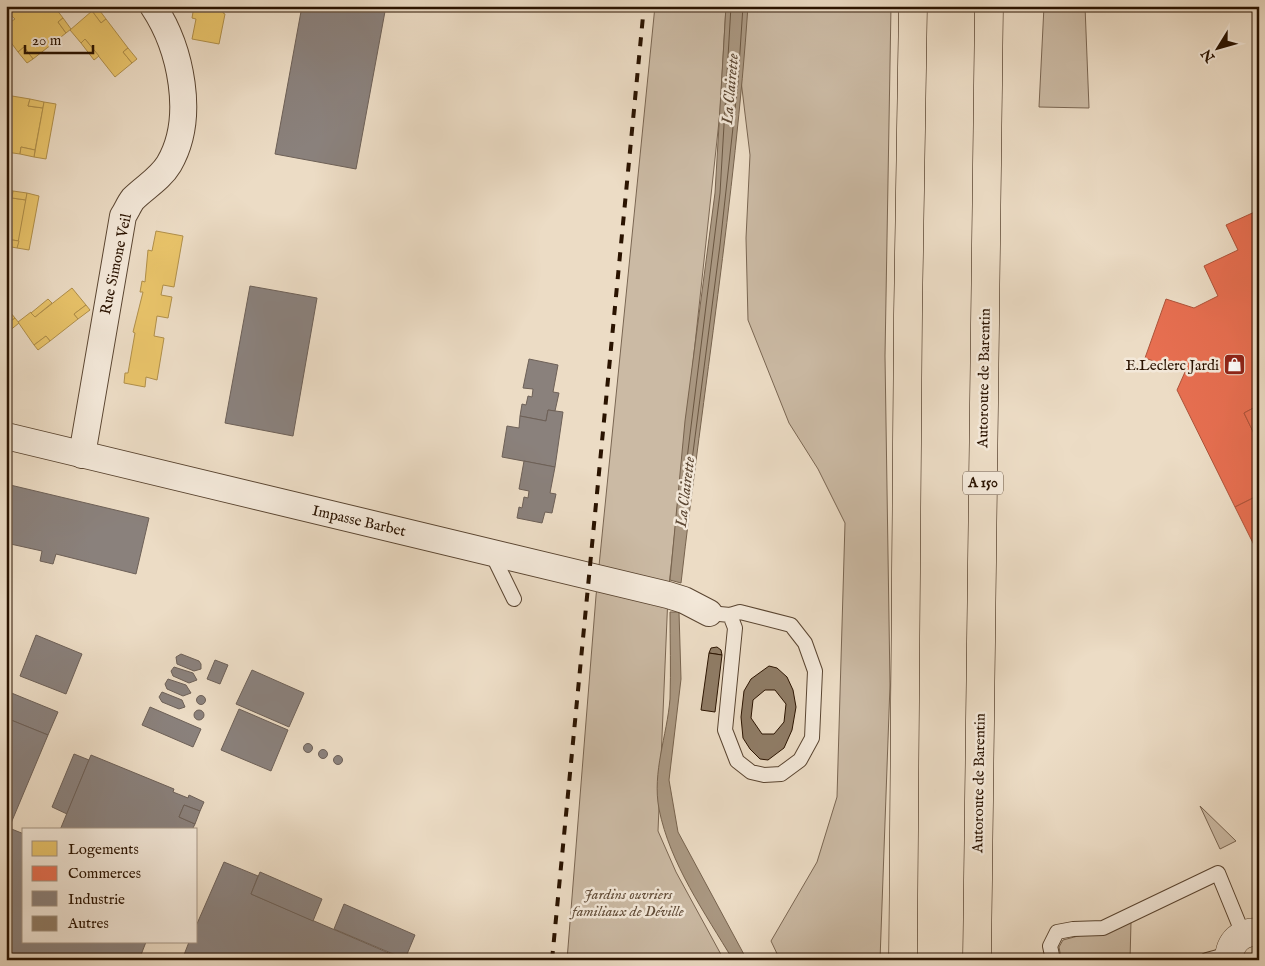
<svg xmlns="http://www.w3.org/2000/svg" width="1265" height="966" font-family="'IM FELL English',serif">
  <style>
    .green { fill: #cbbaa4; stroke: #7a6652 }
    .water { fill: #aa9882; stroke: #77634e }
    .homes { fill: #e9c46a; stroke: #b08f4a }
    .shops { fill: #e76f51; stroke: #ae5339 }
    .industry { fill: #8a817c; stroke: #6d6057 }
    .lines { fill: none; stroke-linecap: round; stroke-linejoin: round }
    .shore { stroke: #6a5641; stroke-width: 1 }
    .building { fill: #8f7c66; stroke: #2a1300; fill-rule: evenodd }
    .service-casing { stroke: #5a4531; stroke-width: 16 }
    .minor-casing { stroke: #5a4531; stroke-width: 28 }
    .tertiary-casing { stroke: #5a4531; stroke-width: 29 }
    .motorway-casing { stroke: #2a1300; stroke-width: 29 }
    .service { stroke: #f3e8d9; stroke-width: 14 }
    .minor { stroke: #f3e8d9; stroke-width: 26 }
    .tertiary { stroke: #f3e8d9; stroke-width: 28 }
    .motorway { stroke: #ecdcc5; stroke-width: 28 }
    .rail { stroke: #2a1300; stroke-width: 4; stroke-dasharray: 9 9; stroke-linecap: butt }
    .labels { text-anchor: middle; dominant-baseline: central; stroke-width: 5; stroke-linejoin: round; paint-order: stroke }
    .shield { fill: #f3e8d9; stroke: #665341; stroke-width: 1 }
    .shield-label { font-size: 14px; font-weight: bold; fill: #2a1300 }
    .street-label { font-size: 15px; fill: #2a1300; stroke: #f3e8d9 }
    .poi-label { font-size: 15px; fill: #2a1300; stroke: #f3e8d9; text-anchor: end }
    .park-label { font-size: 15px; font-style: italic; fill: #624d39; stroke: #f3e8d9 }
    .water-label { font-size: 16px; font-style: italic; fill: #5d4834; stroke: #f3e8d9 }
  </style>
  <rect width="100%" height="100%" fill="#ecdcc5"/>
  <filter id="stains"><feTurbulence type="fractalNoise" baseFrequency=".004" numOctaves="4"/><feColorMatrix values="0 0 0 0 .2 0 0 0 0 .09 0 0 0 0 .02 0 0 0 .5 -.17"/></filter>
  <radialGradient id="worn" r=".72"><stop offset=".6" stop-color="#630" stop-opacity="0"/><stop offset="1" stop-color="#630" stop-opacity=".3"/></radialGradient>
  <g class="green">
    <path d="M 655,6 L 726,6 L 720,112 L 668,595 L 658,831 L 676,872 L 724,960 L 567,960 L 596,596 Z"/>
    <path d="M 732,6 L 891,6 L 885,356 L 890,685 L 880,960 L 780,960 L 771,941 L 817,862 L 837,797 L 845,523 L 818,469 L 789,423 L 748,320 L 746,238 L 750,155 Z"/>
    <path d="M 1044,6 L 1085,6 L 1089,108 L 1039,107 Z"/>
    <path d="M 1200,806 L 1236,841 L 1220,849 Z"/>
    <path d="M 1131,922 L 1130,960 L 1063,960 L 1061,958 L 1059,947 L 1063,940 Z"/>
  </g>
  <g class="water">
    <path d="M 726,6 L 748,6 C 735,199 703,390 681,583 L 670,580 L 685,421 L 715,193 Z"/>
    <path d="M 670,612 L 679,612 L 681,679 L 669,780 L 678,832 L 747,960 L 733,960 C 705,913 670,864 659,809 C 652,772 667,736 670,699 C 671,670 670,641 670,612 Z"/>
  </g>
  <g class="homes">
    <path d="M 6,6 L 54,6 L 63,18 L 58,22 L 66,33 L 33,59 L 24,47 L 18,52 L 7,37 L 6,25 L 15,19 L 6,11 Z"/>
    <path d="M 194,6 L 224,6 L 223,13 L 225,14 L 219,44 L 192,39 L 196,19 L 192,18 Z"/>
    <path d="M 97,7 L 106,19 L 101,23 L 92,11 Z"/>
    <path d="M 92,11 L 101,23 L 106,19 L 128,48 L 123,52 L 132,63 L 115,77 L 85,39 L 81,43 L 70,30 Z"/>
    <path d="M 63,18 L 71,29 L 66,33 L 58,22 Z"/>
    <path d="M 85,39 L 99,56 L 94,60 L 81,43 Z"/>
    <path d="M 24,47 L 33,59 L 27,63 L 18,52 Z"/>
    <path d="M 128,48 L 137,59 L 132,63 L 123,52 Z"/>
    <path d="M 6,95 L 30,99 L 28,106 L 43,108 L 35,150 L 21,147 L 20,154 L 6,152 Z"/>
    <path d="M 30,99 L 44,102 L 43,108 L 28,106 Z"/>
    <path d="M 44,102 L 56,104 L 46,159 L 34,157 Z"/>
    <path d="M 21,147 L 35,150 L 34,157 L 20,154 Z"/>
    <path d="M 6,189 L 13,191 L 12,198 L 26,200 L 19,241 L 6,239 Z"/>
    <path d="M 13,191 L 27,193 L 26,200 L 12,198 Z"/>
    <path d="M 27,193 L 39,196 L 29,250 L 17,248 Z"/>
    <path d="M 156,231 L 183,236 L 174,287 L 163,285 L 161,295 L 172,297 L 168,318 L 157,316 L 154,336 L 164,338 L 157,380 L 146,377 L 145,387 L 124,383 L 125,373 L 128,373 L 135,333 L 133,332 L 143,292 L 140,292 L 142,281 L 145,282 L 148,250 L 152,251 Z"/>
    <path d="M 6,239 L 19,241 L 17,248 L 6,246 Z"/>
    <path d="M 72,288 L 86,305 L 74,314 L 78,319 L 50,341 L 46,336 L 34,345 L 18,322 L 31,312 L 35,317 Z"/>
    <path d="M 48,299 L 52,303 L 35,317 L 31,313 Z"/>
    <path d="M 86,305 L 90,310 L 78,319 L 74,314 Z"/>
    <path d="M 6,307 L 15,318 L 6,325 Z"/>
    <path d="M 15,318 L 19,323 L 8,332 L 6,325 Z"/>
    <path d="M 46,336 L 50,341 L 38,350 L 34,345 Z"/>
  </g>
  <g class="shops">
    <path d="M 1259,210 L 1259,405 L 1244,413 L 1259,444 L 1259,495 L 1235,507 L 1177,390 L 1185,372 L 1145,358 L 1166,299 L 1194,308 L 1218,296 L 1204,266 L 1238,250 L 1226,225 Z"/>
    <path d="M 1259,405 L 1259,444 L 1244,413 Z"/>
    <path d="M 1259,495 L 1259,555 L 1235,507 Z"/>
  </g>
  <g class="industry">
    <path d="M 302,6 L 386,6 L 356,169 L 275,154 Z"/>
    <path d="M 250,286 L 317,298 L 293,436 L 225,423 Z"/>
    <path d="M 529,359 L 558,365 L 553,392 L 559,393 L 555,411 L 548,410 L 546,421 L 520,416 L 522,404 L 526,405 L 528,396 L 532,397 L 533,389 L 523,388 Z"/>
    <path d="M 548,410 L 563,412 L 555,467 L 502,457 L 507,426 L 519,428 L 520,416 L 546,421 Z"/>
    <path d="M 524,461 L 555,467 L 550,493 L 556,494 L 552,513 L 545,512 L 542,523 L 517,518 L 519,507 L 522,508 L 524,497 L 528,498 L 529,491 L 519,489 Z"/>
    <path d="M 6,484 L 149,518 L 136,574 L 56,554 L 53,564 L 40,561 L 42,551 L 6,543 Z"/>
    <path d="M 36,635 L 82,654 L 66,694 L 20,676 Z"/>
    <path d="M 181,654 L 199,661 L 201,664 L 201,669 L 194,671 L 177,664 L 176,657 Z"/>
    <path d="M 215,660 L 228,665 L 220,684 L 207,679 Z"/>
    <path d="M 174,667 L 193,673 L 197,680 L 189,683 L 173,676 L 171,671 Z"/>
    <path d="M 252,670 L 304,693 L 289,727 L 236,704 Z"/>
    <path d="M 168,679 L 186,685 L 191,693 L 183,696 L 167,689 L 165,684 Z"/>
    <path d="M 9,692 L 58,712 L 48,735 L 6,718 L 6,699 Z"/>
    <path d="M 162,692 L 182,700 L 185,707 L 179,709 L 162,702 L 159,697 Z"/>
    <circle cx="201" cy="700" r="4.5"/>
    <path d="M 150,707 L 201,729 L 193,747 L 142,725 Z"/>
    <path d="M 239,709 L 288,730 L 271,771 L 221,750 Z"/>
    <circle cx="199" cy="715" r="5"/>
    <path d="M 6,718 L 48,735 L 9,828 L 24,834 L 24,942 L 146,942 L 139,960 L 6,960 Z"/>
    <circle cx="308" cy="748" r="4.5"/>
    <circle cx="323" cy="754" r="4.5"/>
    <path d="M 74,754 L 89,760 L 67,814 L 52,807 Z"/>
    <path d="M 91,755 L 174,789 L 173,792 L 188,798 L 189,795 L 204,802 L 200,811 L 184,805 L 179,817 L 195,824 L 192,830 L 60,830 Z"/>
    <circle cx="338" cy="760" r="4.5"/>
    <path d="M 184,805 L 200,811 L 195,824 L 179,817 Z"/>
    <path d="M 224,862 L 258,876 L 251,894 L 405,960 L 182,960 L 189,942 L 196,942 L 196,926 Z"/>
    <path d="M 260,872 L 322,899 L 313,921 L 251,894 Z"/>
    <path d="M 344,904 L 415,935 L 405,959 L 334,929 Z"/>
  </g>
  <g class="lines">
    <path class="shore" d="M 731,6 L 720,193 L 683,491 L 685,494 L 688,491 L 720,245 L 738,82 L 743,6"/>
  </g>
  <g class="building">
    <path d="M 717,647 L 721,650 L 722,655 L 709,653 L 711,648 Z"/>
    <path d="M 709,653 L 722,655 L 715,712 L 701,710 Z"/>
    <path d="M 769,666 L 777,668 L 787,677 L 793,690 L 796,707 L 792,730 L 784,748 L 768,760 L 760,759 L 750,749 L 743,738 L 741,717 L 744,691 L 751,679 ZM 765,690 L 775,690 L 786,704 L 784,722 L 774,734 L 762,734 L 751,718 L 753,700 Z"/>
  </g>
  <g class="lines">
    <defs>
      <g id="service">
        <path d="M 491,552 L 514,599"/>
        <path d="M 709,613 L 730,615 L 740,612 L 791,625 L 805,643 L 815,671 L 812,738 L 800,760 L 781,774 L 764,775 L 751,772 L 737,761 L 725,730 L 735,628 L 730,615"/>
        <path d="M 1053,960 L 1050,946 L 1057,932 L 1073,929 L 1103,928 L 1218,873 L 1243,934"/>
        <path d="M 1207,960 L 1229,954"/>
      </g>
      <g id="minor">
        <path d="M 6,436 L 668,595 L 684,600 L 709,613"/>
        <path d="M 82,455 L 123,216 C 127,210 129,204 133,199 C 145,187 160,179 169,164 C 196,118 181,48 153,6"/>
      </g>
      <path id="tertiary" d="M 1229,960 C 1229,942 1241,931 1259,932"/>
      <g id="motorway">
        <path d="M 903,960 L 908,314 L 913,6"/>
        <path d="M 977,960 L 989,6"/>
      </g>
    </defs>
    <use href="#service" class="service-casing"/>
    <use href="#minor" class="minor-casing"/>
    <use href="#tertiary" class="tertiary-casing"/>
    <use href="#motorway" class="motorway-casing"/>
    <use href="#service" class="service"/>
    <use href="#minor" class="minor"/>
    <use href="#tertiary" class="tertiary"/>
    <use href="#motorway" class="motorway"/>
    <path class="rail" d="M 552,960 L 644,6"/>
  </g>
  <defs>
    <symbol id="shop-square" viewBox="-11 -11 22 22"><rect x="-9" y="-9" width="18" height="18" rx="4" fill="#8f2418" stroke="#f3e8d9"/><path d="M-5-2.5h2.3a2.7 3.5 0 0 1 5.4 0H5L5.5 6h-11ZM-1.5-2.5h3a1.5 2.3 0 0 0-3 0Z" fill="#fff"/></symbol>
  </defs>
  <g fill-rule="evenodd">
    <use href="#shop-square" x="1222" y="352" width="25" height="25"/>
  </g>
  <g class="labels">
    <rect class="shield" x="963" y="471.5" width="40" height="23" rx="4"/>
    <g class="shield-label">
      <text x="983" y="483">A 150</text>
    </g>
    <g class="street-label">
      <text transform="translate(116 264) rotate(-78)">Rue Simone Veil</text>
      <text transform="translate(984 378) rotate(-89)">Autoroute de Barentin</text>
      <text transform="translate(359 521) rotate(13)">Impasse Barbet</text>
      <text transform="translate(979 783) rotate(-89)">Autoroute de Barentin</text>
    </g>
    <g class="poi-label">
      <text x="1219" y="365">E.Leclerc Jardi</text>
    </g>
    <g class="park-label">
      <text x="628" y="894">Jardins ouvriers<tspan x="628" dy="17">familiaux de Déville</tspan></text>
    </g>
    <g class="water-label">
      <text transform="translate(731 89) rotate(-85)">La Clairette</text>
      <text transform="translate(686 492) rotate(-83)">La Clairette</text>
    </g>
  </g>
  <rect width="1265" height="966" fill="none" stroke="#ecdcc5" stroke-width="25"/>
  <rect x="8" y="8" width="1250" height="951" fill="none" stroke="#2a1300" stroke-width="2.5"/>
  <rect x="12" y="12" width="1240" height="941" fill="none" stroke="#2a1300"/>
  <rect x="22" y="828" width="175" height="115" fill="#f3e8d9" stroke="#a39382"/>
  <rect x="32" y="841" width="25" height="15" fill="#e9c46a" stroke="#a39382"/>
  <text x="68" y="854" font-size="15" fill="#2a1300">Logements</text>
  <rect x="32" y="866" width="25" height="15" fill="#e76f51" stroke="#a39382"/>
  <text x="68" y="878" font-size="15" fill="#2a1300">Commerces</text>
  <rect x="32" y="891" width="25" height="15" fill="#8a817c" stroke="#a39382"/>
  <text x="68" y="904" font-size="15" fill="#2a1300">Industrie</text>
  <rect x="32" y="916" width="25" height="15" fill="#8f7c66" stroke="#a39382"/>
  <text x="68" y="928" font-size="15" fill="#2a1300">Autres</text>
  <g transform="translate(1218 48) rotate(233)" stroke="#f3e8d9" stroke-width="4" paint-order="stroke">
  <path d="M0-4L9 19L0 12L-9 19Z" fill="#2a1300"/>
  <text y="-8" font-size="14" font-weight="bold" text-anchor="middle" fill="#2a1300">N</text>
  </g>
  <path d="M25 45v8h68v-8" fill="none" stroke="#2a1300" stroke-width="2.5"/>
  <text x="32" y="45" font-size="15" fill="#2a1300" stroke="#f3e8d9" stroke-width="4" paint-order="stroke">20 m</text>
  <rect width="100%" height="100%" filter="url(#stains)"/>
  <rect width="100%" height="100%" fill="url(#worn)"/>
</svg>
